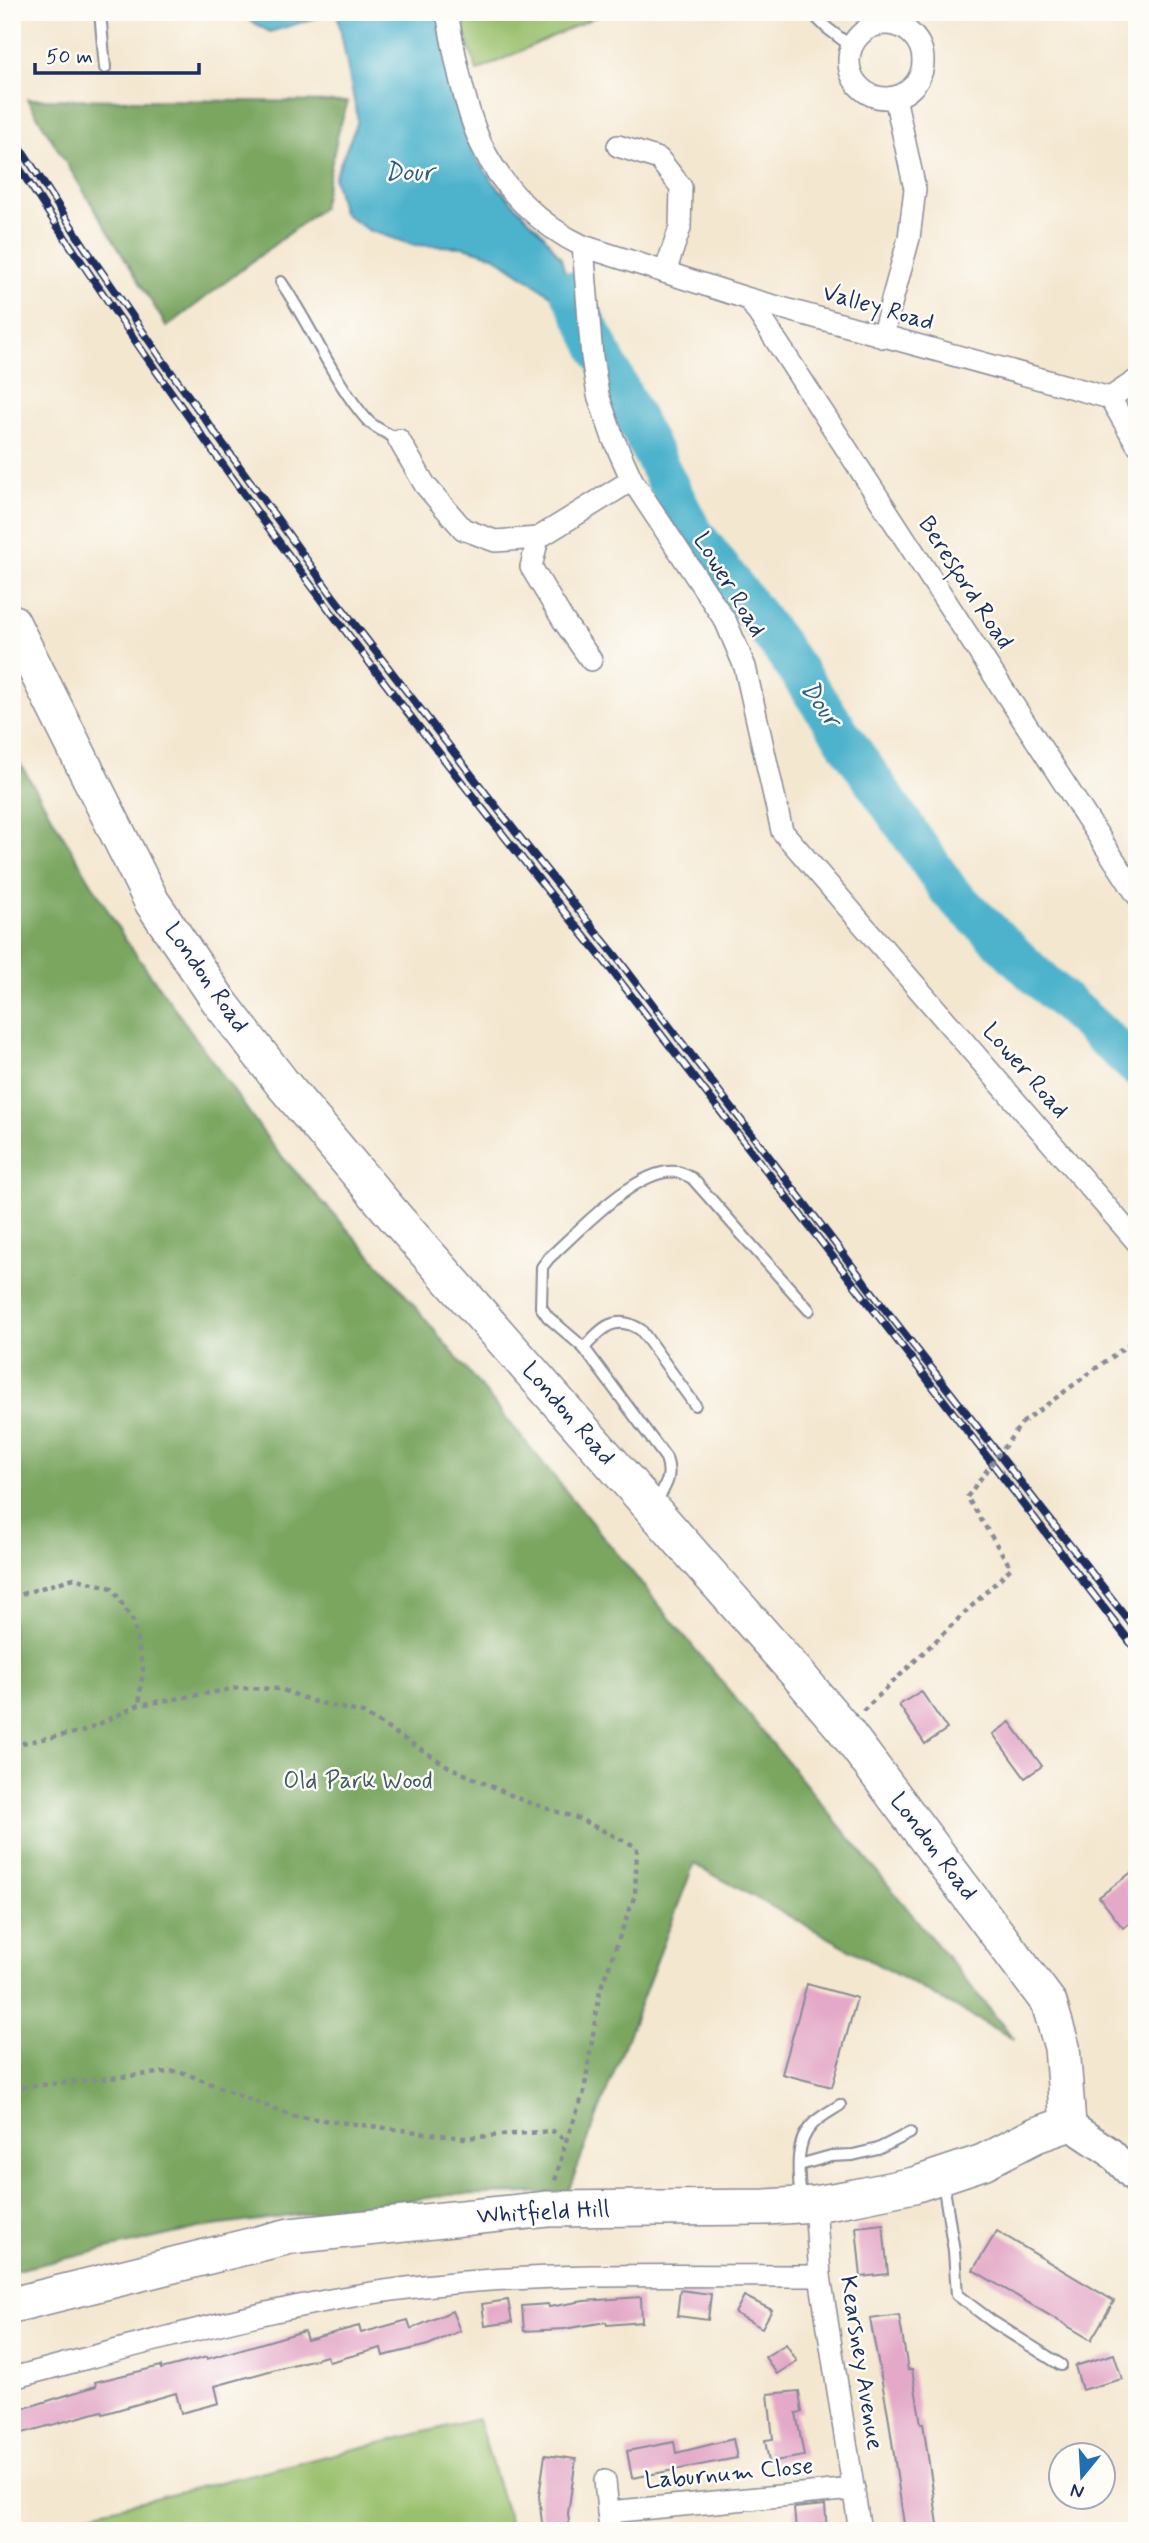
<svg xmlns="http://www.w3.org/2000/svg" width="1149" height="2543" font-family="Mynerve,sans-serif">
  <style>
    .green { fill: #99c06c; stroke: #5a7865; stroke-width: 2 }
    .forest { fill: #7aa660; stroke: #4a6a5f; stroke-width: 2 }
    .water { fill: #4db3cc; stroke: #347195; stroke-width: 2 }
    .lines { fill: none; stroke-linecap: round; stroke-linejoin: round }
    .river { stroke: #4db3cc; stroke-width: 40 }
    .building { fill: #e4a9c8 }
    .service-casing { stroke: #888b97; stroke-width: 14 }
    .minor-casing { stroke: #888b97; stroke-width: 24 }
    .tertiary-casing { stroke: #888b97; stroke-width: 32 }
    .primary-casing { stroke: #888b97; stroke-width: 38 }
    .path { stroke: #888b97; stroke-width: 4.5; stroke-dasharray: 5 5; stroke-linecap: butt }
    .service { stroke: #fff; stroke-width: 10 }
    .minor { stroke: #fff; stroke-width: 21 }
    .tertiary { stroke: #fff; stroke-width: 28 }
    .primary { stroke: #fff; stroke-width: 35 }
    .rail-casing { stroke: #1b2f5e; stroke-width: 8 }
    .rail { stroke: #fdfcf7; stroke-width: 5; stroke-dasharray: 16; stroke-linecap: butt }
    .path-bridge { stroke: #888b97; stroke-width: 4.5; stroke-dasharray: 5 5; stroke-linecap: butt }
    .labels { text-anchor: middle; dominant-baseline: central; stroke-width: 5; stroke-linejoin: round; paint-order: stroke }
    .street-label { font-size: 24px; fill: #1b2f5e; stroke: #fdfcf7 }
    .park-label { font-size: 24px; fill: #415a62; stroke: #fdfcf7 }
    .water-label { font-size: 26px; font-style: italic; fill: #2c5d84; stroke: #fdfcf7 }
  </style>
  <rect width="100%" height="100%" fill="#fdfcf7"/>
  <filter id="ink" filterUnits="userSpaceOnUse"><feTurbulence type="fractalNoise" baseFrequency=".0143" numOctaves="2"/><feDisplacementMap in="SourceGraphic" scale="14" xChannelSelector="R" yChannelSelector="G"/><feConvolveMatrix kernelMatrix="1 2 1 2 8 2 1 2 1" color-interpolation-filters="sRGB"/></filter>
  <filter id="wash" filterUnits="userSpaceOnUse"><feTurbulence type="fractalNoise" baseFrequency=".00686" numOctaves="4" result="noise"/><feDisplacementMap in="SourceGraphic" scale="28" xChannelSelector="R" yChannelSelector="G"/><feGaussianBlur stdDeviation="1.57" result="paint"/><feColorMatrix in="noise" values="0 0 0 0 0 0 0 0 0 0 0 0 0 0 0 0 0 1.4 0 .05"/><feComposite in="paint" operator="in"/></filter>
  <g filter="url(#wash)">
    <rect width="100%" height="100%" fill="#f4e7d0"/>
    <g class="green">
      <path d="M 458,12 L 606,12 L 477,71 Z"/>
      <path d="M 478,2419 L 512,2531 L 19,2531 Z"/>
    </g>
    <g class="forest">
      <path d="M 27,99 L 348,102 L 339,129 L 322,208 L 167,327 Z"/>
      <path d="M 12,750 L 125,939 L 276,1150 L 394,1281 L 1014,2039 L 694,1864 L 568,2192 L 449,2195 L 199,2228 L 12,2271 Z"/>
    </g>
    <g class="water">
      <path d="M 254,12 L 335,12 L 270,32 L 250,21 Z"/>
      <path d="M 337,12 L 440,12 L 453,98 L 464,132 L 477,160 L 495,184 L 543,234 L 561,258 L 570,291 L 561,302 L 494,256 L 464,247 L 413,245 L 368,230 L 343,213 L 334,178 L 358,121 Z"/>
    </g>
    <g class="lines">
      <path class="river" d="M 570,291 L 692,531 L 781,647 L 950,892 L 1032,972 L 1137,1067"/>
    </g>
    <g id="blocks">
      <g class="building">
        <path d="M 921,1691 L 947,1729 L 925,1744 L 899,1705 Z"/>
        <path d="M 1010,1722 L 1042,1766 L 1025,1778 L 993,1734 Z"/>
        <path d="M 1137,1868 L 1137,1918 L 1123,1928 L 1099,1897 Z"/>
        <path d="M 807,1984 L 857,1998 L 832,2087 L 782,2074 Z"/>
        <path d="M 883,2224 L 888,2274 L 861,2277 L 856,2227 Z"/>
        <path d="M 997,2231 L 1114,2301 L 1091,2340 L 973,2270 Z"/>
        <path d="M 680,2290 L 711,2294 L 708,2320 L 677,2316 Z"/>
        <path d="M 744,2296 L 772,2310 L 762,2328 L 735,2313 Z"/>
        <path d="M 641,2297 L 642,2322 L 607,2325 L 606,2322 L 564,2329 L 524,2331 L 522,2306 L 548,2304 L 549,2307 L 584,2301 Z"/>
        <path d="M 508,2300 L 512,2322 L 485,2326 L 482,2304 Z"/>
        <path d="M 452,2311 L 460,2331 L 428,2345 L 383,2356 L 381,2348 L 329,2362 L 327,2356 L 280,2368 L 215,2386 L 219,2403 L 181,2413 L 176,2393 L 103,2414 L 102,2411 L 12,2436 L 12,2412 L 96,2386 L 95,2382 L 161,2366 L 161,2369 L 207,2357 L 207,2359 L 304,2331 L 307,2340 L 359,2326 L 361,2333 L 408,2320 L 411,2329 Z"/>
        <path d="M 899,2315 L 908,2370 L 912,2369 L 921,2424 L 923,2423 L 939,2531 L 905,2531 L 888,2414 L 870,2319 Z"/>
        <path d="M 786,2344 L 797,2361 L 777,2374 L 765,2357 Z"/>
        <path d="M 1114,2354 L 1122,2379 L 1082,2390 L 1075,2366 Z"/>
        <path d="M 799,2391 L 802,2412 L 796,2413 L 804,2456 L 769,2462 L 765,2440 L 773,2439 L 768,2394 Z"/>
        <path d="M 733,2439 L 737,2458 L 632,2478 L 627,2451 L 674,2442 L 676,2453 Z"/>
        <path d="M 545,2455 L 576,2459 L 568,2513 L 570,2531 L 543,2531 L 539,2496 Z"/>
        <path d="M 825,2505 L 827,2531 L 796,2531 L 794,2508 Z"/>
      </g>
    </g>
  </g>
  <g filter="url(#ink)">
    <use href="#blocks" fill-opacity="0" stroke="#888b97" stroke-width="2"/>
    <g class="lines">
      <defs>
        <g id="service">
          <path d="M 100,12 L 105,68"/>
          <path d="M 811,12 L 827,28 L 852,47"/>
          <path d="M 281,282 C 311,325 333,381 367,420 C 374,428 389,434 399,440"/>
          <path d="M 584,1348 C 602,1328 615,1313 641,1330 L 695,1405"/>
          <path d="M 655,1504 C 665,1486 673,1478 666,1458 L 584,1348 L 548,1317 L 541,1307 L 542,1267 L 549,1258 C 577,1233 638,1166 677,1172 C 681,1172 687,1176 692,1178 L 809,1310"/>
          <path d="M 799,2165 L 831,2156 L 853,2155 L 878,2149 L 910,2133"/>
          <path d="M 943,2182 L 954,2251 L 957,2295 L 993,2322 L 1061,2365"/>
          <path d="M 801,2202 C 799,2178 793,2144 812,2125 C 819,2117 831,2111 840,2105"/>
        </g>
        <g id="minor">
          <path d="M 447,12 C 454,53 464,106 481,144 C 501,187 540,226 583,246 L 749,299 L 1110,398 L 1137,444"/>
          <circle cx="886" cy="61" r="37"/>
          <path d="M 618,146 L 659,159 L 681,187 L 680,228 L 665,272"/>
          <path d="M 583,246 L 592,357 L 598,395 L 613,438 L 632,480 L 726,622 L 745,667 L 782,831 L 1137,1242"/>
          <path d="M 749,299 L 1137,895"/>
          <path d="M 882,337 L 909,238 L 915,189 L 895,97"/>
          <path d="M 1110,398 L 1137,380"/>
          <path d="M 399,440 L 425,485 L 463,529 L 495,541 L 538,538 L 632,480"/>
          <path d="M 538,538 L 531,567 L 563,620 L 591,660"/>
          <path d="M 815,2204 L 820,2276 L 860,2531"/>
          <path d="M 12,2378 C 154,2341 296,2298 443,2284 C 568,2272 694,2276 820,2276"/>
          <path d="M 605,2481 L 610,2531"/>
          <path d="M 608,2512 L 854,2489"/>
        </g>
        <path id="tertiary" d="M 1068,2124 L 1110,2152 L 1137,2180"/>
        <path id="primary" d="M 12,622 L 152,902 L 219,1001 L 282,1083 L 395,1217 L 795,1671 L 844,1729 L 1049,2003 L 1062,2047 L 1068,2124 L 1036,2135 L 983,2162 L 914,2185 L 855,2197 L 815,2204 L 766,2207 L 548,2209 L 290,2236 L 12,2305"/>
      </defs>
      <use href="#service" class="service-casing"/>
      <use href="#minor" class="minor-casing"/>
      <use href="#tertiary" class="tertiary-casing"/>
      <use href="#primary" class="primary-casing"/>
      <g class="path">
        <path d="M 1022,1423 L 1137,1338"/>
        <path d="M 12,1597 L 74,1578 L 112,1588 L 133,1621 L 143,1669 L 139,1705"/>
        <path d="M 863,1711 L 1011,1568 L 967,1497"/>
        <path d="M 12,1745 L 84,1731 L 139,1705 L 238,1688 L 280,1689 L 312,1701 L 363,1713 L 449,1767 L 524,1801 L 577,1818 L 637,1847 L 635,1895 L 600,1990 L 584,2092 L 566,2141 L 555,2181"/>
        <path d="M 12,2088 L 179,2071 L 292,2116 L 464,2138 L 553,2131 L 566,2141"/>
      </g>
      <use href="#service" class="service"/>
      <use href="#minor" class="minor"/>
      <use href="#tertiary" class="tertiary"/>
      <use href="#primary" class="primary"/>
      <defs>
        <g id="rail">
          <path d="M 12,135 L 88,252 L 166,365 L 335,599 L 525,844 L 615,955 L 882,1305 L 1137,1631"/>
          <path d="M 12,157 C 194,438 395,703 606,963 L 1137,1651"/>
        </g>
      </defs>
      <use href="#rail" class="rail-casing"/>
      <use href="#rail" class="rail"/>
      <path class="path-bridge" d="M 967,1497 L 1022,1423"/>
    </g>
  </g>
  <g class="labels">
    <g class="street-label">
      <text transform="translate(878 308) rotate(16)">Valley Road</text>
      <text transform="translate(965 583) rotate(57)">Beresford Road</text>
      <text transform="translate(729 585) rotate(59)">Lower Road</text>
      <text transform="translate(206 978) rotate(55)">London Road</text>
      <text transform="translate(1025 1071) rotate(49)">Lower Road</text>
      <text transform="translate(568 1414) rotate(49)">London Road</text>
      <text transform="translate(933 1847) rotate(53)">London Road</text>
      <text transform="translate(543 2213) rotate(-3)">Whitfield Hill</text>
      <text transform="translate(861 2363) rotate(81)">Kearsney Avenue</text>
      <text transform="translate(729 2474) rotate(-5)">Laburnum Close</text>
    </g>
    <g class="park-label">
      <text x="358" y="1781">Old Park Wood</text>
    </g>
    <g class="water-label">
      <text x="409" y="173">Dour</text>
      <text transform="translate(820 704) rotate(55)">Dour</text>
    </g>
  </g>
  <rect width="1149" height="2543" fill="none" stroke="#fdfcf7" stroke-width="42"/>
  <g transform="translate(1082 2476) rotate(198)"><circle r="33" fill="#fdfcf7" stroke="#a3aaba" stroke-width="2"/>
  <path d="M0-5L12 26L0 18L-12 26Z" fill="#1f6fb2"/>
  <text y="-10" font-size="19" font-weight="bold" text-anchor="middle" fill="#1b2f5e">N</text>
  </g>
  <path d="M35 63v10h164v-10" fill="none" stroke="#1b2f5e" stroke-width="3.5"/>
  <text x="46" y="63" font-size="21" fill="#1b2f5e" stroke="#fdfcf7" stroke-width="5" paint-order="stroke">50 m</text>
</svg>
